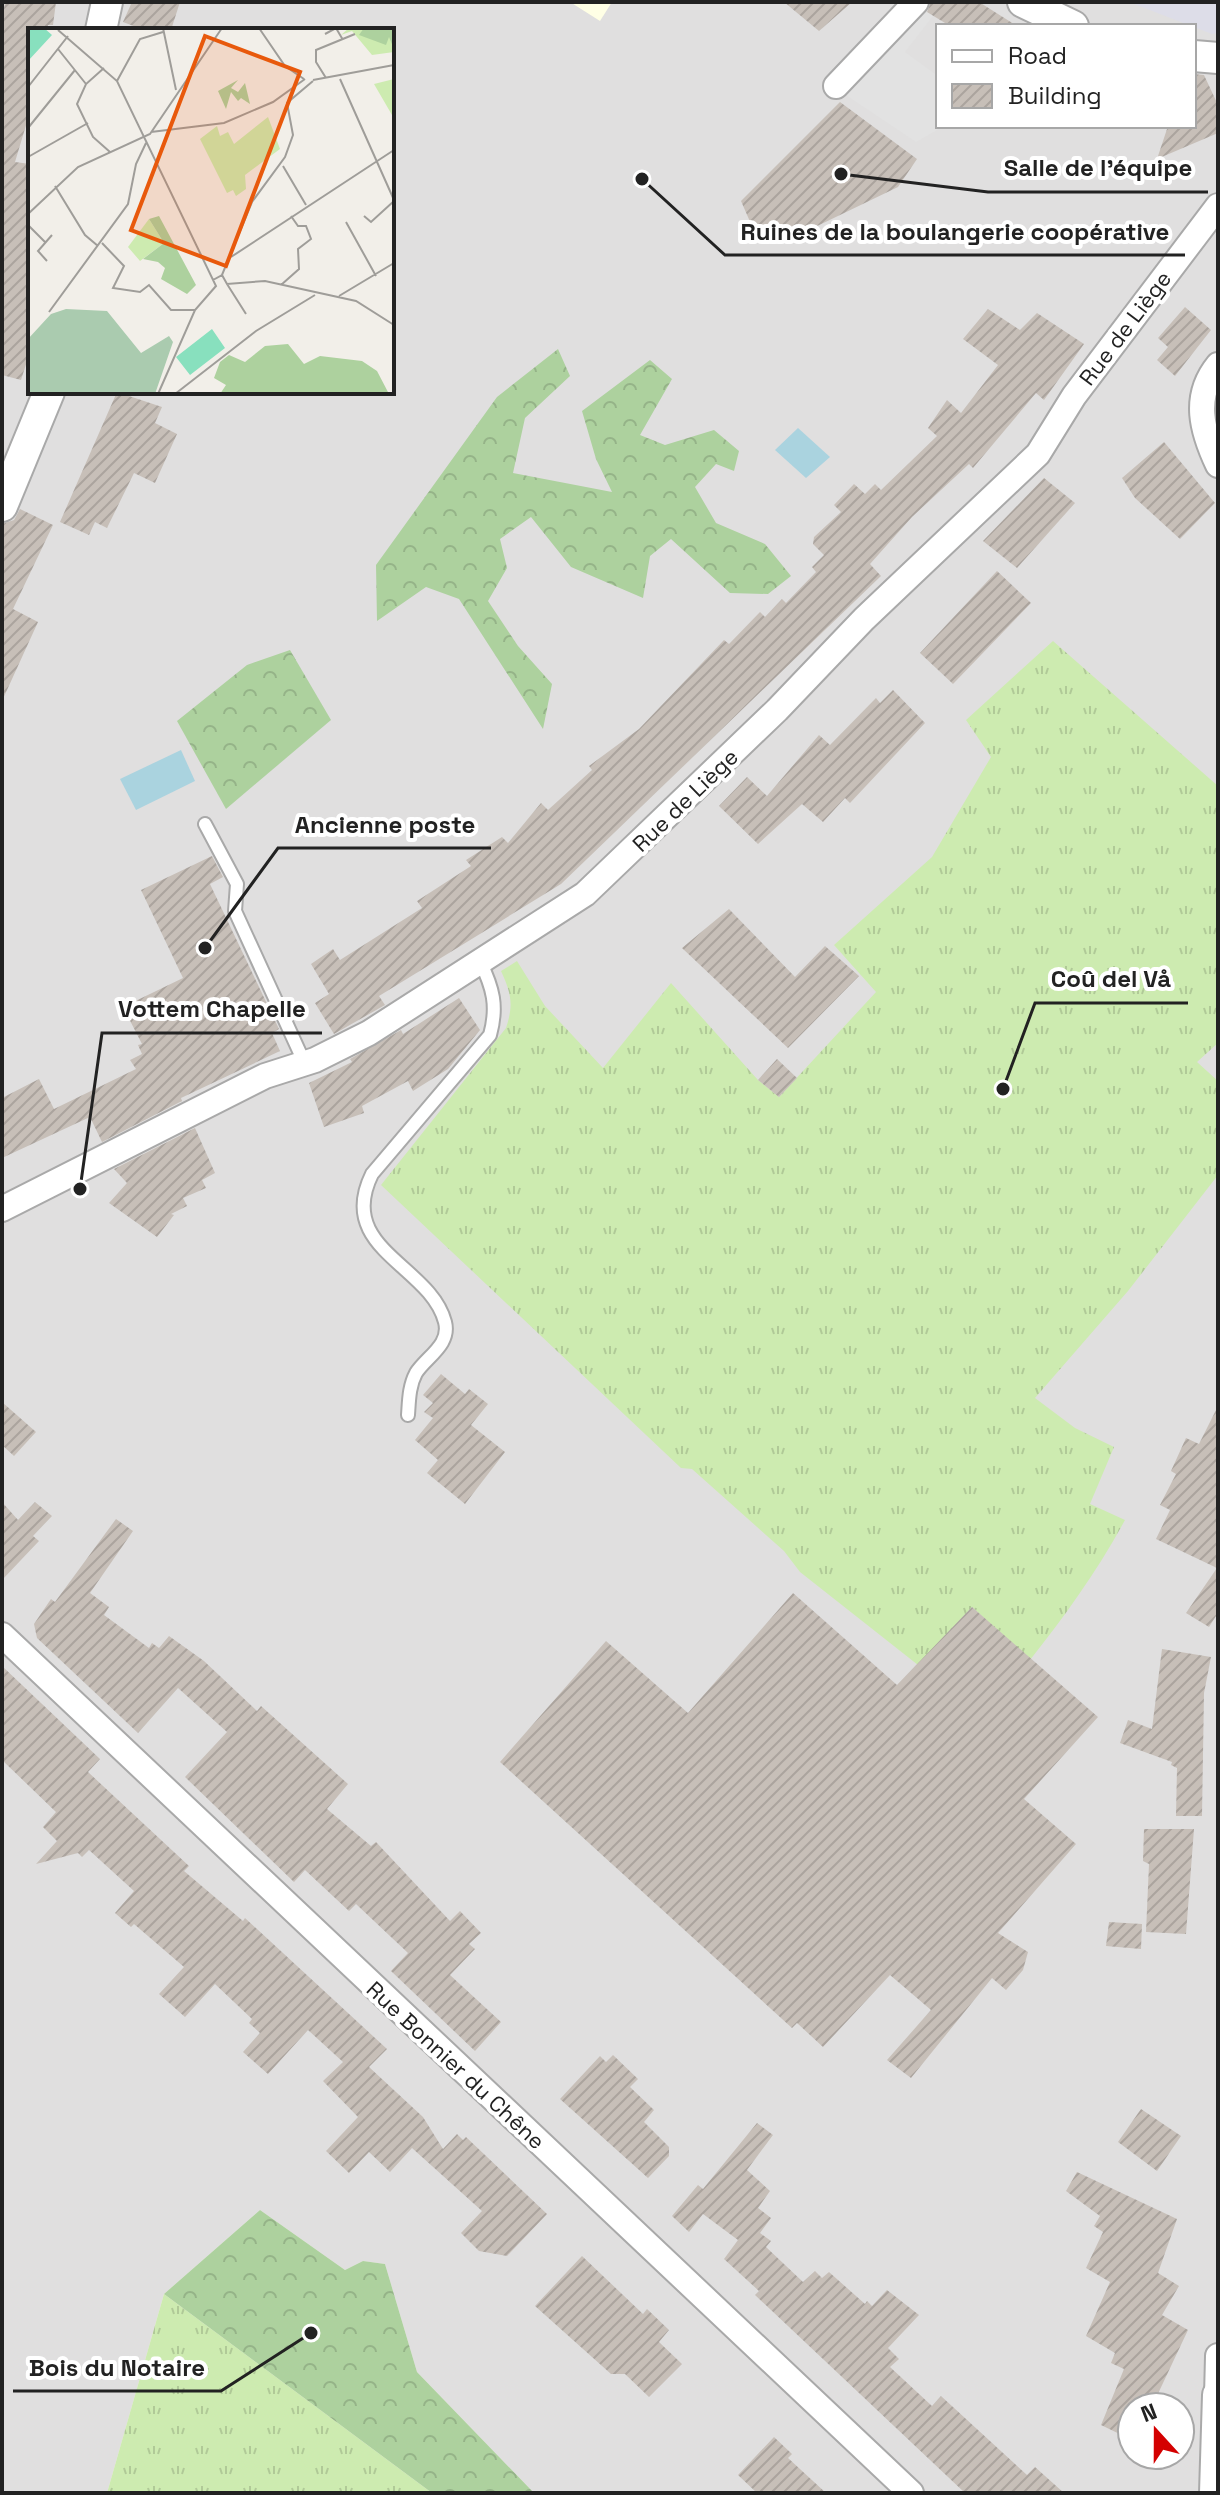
<svg xmlns="http://www.w3.org/2000/svg" width="1220" height="2495" font-family="'Space Grotesk',sans-serif">
  <style>
    .residential { fill: #e0dfdf; fill-rule: evenodd }
    .education { fill: #ffffe5 }
    .grass { fill: url(#grass-tufts) }
    .forest { fill: url(#forest-crowns) }
    .parking { fill: #e2e2e2 }
    .plaza { fill: #dddde8 }
    .water { fill: #aad3df }
    .building { fill: url(#building-hatch) }
    .lines { fill: none; stroke-linecap: round; stroke-linejoin: round }
    .service-casing { stroke: #a9a9a9; stroke-width: 16 }
    .minor-casing { stroke: #a9a9a9; stroke-width: 28 }
    .tertiary-casing { stroke: #a9a9a9; stroke-width: 34 }
    .service { stroke: #fff; stroke-width: 12 }
    .minor { stroke: #fff; stroke-width: 24 }
    .tertiary { stroke: #fff; stroke-width: 30 }
    .labels { text-anchor: middle; dominant-baseline: central; stroke-width: 8; stroke-linejoin: round; paint-order: stroke }
    .street-label { font-size: 22px; fill: #222; stroke: #fff }
    .inset-road { fill: none; stroke: #9f9d99; stroke-width: 2 }
    .view { fill: #e8590c; fill-opacity: 0.15; stroke: #e8590c; stroke-width: 4 }
    .inset-edge { fill: none; stroke: #222; stroke-width: 4 }
    .leader { fill: none; stroke: #222; stroke-width: 3 }
    .callout-dot { fill: #222; stroke: #fff; stroke-width: 3 }
    .callout-label { font-size: 24px; text-anchor: middle; font-weight: bold; fill: #222; stroke: #fff; stroke-width: 8; stroke-linejoin: round; paint-order: stroke }
  </style>
  <defs>
    <pattern id="grass-tufts" width="24" height="20" patternUnits="userSpaceOnUse" patternTransform="scale(2)"><rect width="24" height="20" fill="#cdebb0"/><path d="M3 7l-1-3M5 7V3M7 7l1-3M15 17l-1-3M17 17v-4M19 17l1-3" fill="none" stroke="#b0c997"/></pattern>
    <pattern id="forest-crowns" width="20" height="18" patternUnits="userSpaceOnUse" patternTransform="scale(2)"><rect width="20" height="18" fill="#add19e"/><path d="M2 6a3 3 0 1 1 6 0M12 15a3 3 0 1 1 6 0" fill="none" stroke="#95b388"/></pattern>
    <pattern id="building-hatch" width="6" height="6" patternUnits="userSpaceOnUse" patternTransform="scale(2)"><rect width="6" height="6" fill="#c7bfb8"/><path d="M-1 1l2-2M0 6l6-6M5 7l2-2" fill="none" stroke="#aba49e"/></pattern>
  </defs>
  <rect width="100%" height="100%" fill="#f2efe9"/>
  <path class="residential" d="M 2,2 L 1218,2 L 1218,2493 L 534,2493 L 417,2372 L 385,2264 L 363,2261 L 345,2270 L 260,2210 L 164,2294 L 107,2493 L 2,2493 ZM 938,26 L 1194,26 L 1194,126 L 938,126 ZM 30,30 L 392,30 L 392,392 L 30,392 ZM 1132,2407 L 1180,2407 L 1180,2455 L 1132,2455 Z"/>
  <path class="education" d="M 570,2 L 612,2 L 600,21 Z"/>
  <g class="grass">
    <path d="M 1053,641 L 1218,786 L 1218,1043 L 1197,1062 L 1218,1081 L 1218,1175 L 1128,1291 L 1035,1398 L 1075,1428 L 1114,1447 L 1090,1504 L 1125,1520 C 1098,1570 1065,1616 1030,1660 L 972,1607 L 918,1665 L 800,1572 L 784,1551 L 692,1469 L 681,1468 L 381,1185 L 506,1028 C 514,1004 511,993 501,971 L 517,961 L 545,1006 L 603,1068 L 671,983 L 758,1080 L 779,1097 L 876,992 L 834,945 L 932,857 L 991,757 L 966,720 Z"/>
    <path d="M 164,2294 L 432,2493 L 107,2493 Z"/>
  </g>
  <g class="forest">
    <path d="M 558,349 L 570,376 L 525,418 L 513,473 L 612,492 L 596,459 L 582,411 L 650,360 L 672,379 L 640,435 L 665,445 L 714,430 L 739,451 L 734,471 L 716,464 L 695,487 L 716,523 L 765,544 L 791,576 L 768,594 L 730,593 L 671,539 L 650,556 L 643,598 L 571,567 L 531,517 L 500,539 L 507,568 L 488,601 L 518,646 L 552,684 L 543,729 L 459,599 L 426,587 L 377,621 L 376,565 L 497,397 Z"/>
    <path d="M 290,650 L 331,720 L 226,809 L 177,721 L 247,665 Z"/>
    <path d="M 260,2210 L 345,2270 L 363,2261 L 385,2264 L 417,2372 L 534,2493 L 432,2493 L 164,2294 Z"/>
  </g>
  <path class="parking" d="M 924,2 L 944,2 L 905,52 L 938,76 L 938,126 L 944,126 L 916,142 L 840,91 Z"/>
  <path class="plaza" d="M 1129,2 L 1218,2 L 1218,33 L 1212,34 Z"/>
  <g class="water">
    <path d="M 798,428 L 830,457 L 806,478 L 775,450 Z"/>
    <path d="M 181,750 L 195,781 L 136,810 L 120,779 Z"/>
  </g>
  <g class="building">
    <path d="M 5,2 L 56,2 L 53,25 L 48,25 L 47,30 L 30,30 L 30,112 L 15,162 L 30,164 L 30,352 L 21,380 L 2,375 L 2,20 Z"/>
    <path d="M 132,2 L 180,2 L 171,30 L 144,30 L 123,22 Z"/>
    <path d="M 784,2 L 852,2 L 819,31 Z"/>
    <path d="M 931,2 L 979,2 L 1017,26 L 950,26 L 927,12 Z"/>
    <path d="M 1194,74 L 1204,75 L 1218,105 L 1218,133 L 1157,159 L 1168,126 L 1194,126 Z"/>
    <path d="M 840,102 L 917,159 L 898,187 L 782,243 L 778,232 L 758,240 L 741,201 Z"/>
    <path d="M 1185,307 L 1211,330 L 1175,376 L 1157,360 L 1168,347 L 1158,338 Z"/>
    <path d="M 988,309 L 1020,330 L 1037,313 L 1084,344 L 1044,400 L 1036,393 L 973,468 L 969,464 L 912,517 L 870,564 L 881,576 L 561,884 L 379,996 L 385,1005 L 334,1034 L 315,1003 L 329,994 L 311,964 L 333,949 L 340,960 L 422,908 L 417,901 L 471,866 L 466,860 L 502,837 L 508,843 L 541,803 L 548,810 L 592,770 L 589,766 L 639,729 L 724,640 L 729,644 L 760,612 L 765,617 L 782,599 L 786,603 L 816,572 L 812,567 L 824,555 L 813,544 L 814,537 L 841,512 L 834,505 L 854,484 L 865,494 L 875,484 L 881,490 L 937,436 L 928,428 L 947,400 L 961,413 L 998,365 L 963,339 Z"/>
    <path d="M 117,392 L 162,407 L 155,423 L 177,434 L 155,483 L 134,473 L 107,528 L 95,522 L 89,535 L 60,522 Z"/>
    <path d="M 1164,442 L 1215,503 L 1180,539 L 1135,498 L 1122,478 Z"/>
    <path d="M 1044,478 L 1075,503 L 1017,568 L 983,541 Z"/>
    <path d="M 20,509 L 53,525 L 13,609 L 38,622 L 2,701 L 2,524 L 14,520 Z"/>
    <path d="M 997,571 L 1031,603 L 953,684 L 920,653 Z"/>
    <path d="M 893,690 L 925,723 L 850,803 L 845,798 L 823,822 L 802,804 L 758,844 L 719,806 L 747,777 L 767,796 L 819,735 L 830,745 L 876,698 L 880,703 Z"/>
    <path d="M 212,856 L 223,877 L 210,884 L 279,1029 L 272,1033 L 280,1051 L 181,1098 L 182,1101 L 102,1142 L 90,1117 L 2,1158 L 2,1098 L 39,1079 L 54,1109 L 136,1069 L 130,1060 L 142,1054 L 138,1045 L 142,1044 L 123,1007 L 183,978 L 141,890 Z"/>
    <path d="M 729,909 L 795,977 L 825,946 L 859,976 L 788,1048 L 682,948 Z"/>
    <path d="M 459,998 L 480,1030 L 448,1069 L 413,1091 L 408,1081 L 362,1106 L 364,1113 L 324,1127 L 309,1083 L 352,1062 L 350,1059 L 401,1030 L 403,1034 Z"/>
    <path d="M 777,1059 L 797,1078 L 779,1097 L 758,1080 Z"/>
    <path d="M 195,1128 L 215,1173 L 202,1180 L 206,1188 L 183,1198 L 187,1206 L 171,1214 L 174,1215 L 157,1237 L 109,1203 L 127,1183 L 114,1169 Z"/>
    <path d="M 441,1374 L 465,1394 L 469,1389 L 488,1404 L 471,1425 L 505,1452 L 465,1504 L 427,1473 L 438,1460 L 415,1440 L 433,1418 L 424,1412 L 433,1403 L 423,1395 Z"/>
    <path d="M 2,1402 L 36,1432 L 14,1456 L 2,1445 Z"/>
    <path d="M 1218,1406 L 1218,1613 L 1209,1627 L 1186,1613 L 1217,1568 L 1156,1539 L 1170,1510 L 1160,1505 L 1176,1474 L 1171,1471 L 1186,1438 L 1199,1444 Z"/>
    <path d="M 2,1502 L 18,1520 L 35,1502 L 52,1516 L 33,1536 L 39,1541 L 2,1580 Z"/>
    <path d="M 116,1519 L 133,1531 L 90,1593 L 109,1607 L 104,1615 L 149,1648 L 152,1643 L 159,1648 L 169,1636 L 204,1661 L 257,1711 L 261,1706 L 348,1784 L 327,1809 L 371,1846 L 376,1842 L 450,1921 L 460,1911 L 481,1933 L 469,1944 L 475,1949 L 450,1975 L 501,2022 L 475,2051 L 391,1971 L 408,1953 L 356,1904 L 349,1911 L 305,1870 L 294,1882 L 185,1777 L 227,1732 L 178,1688 L 138,1733 L 37,1638 L 34,1624 L 51,1599 L 55,1602 Z"/>
    <path d="M 793,1593 L 897,1685 L 972,1607 L 1098,1717 L 1024,1799 L 1076,1844 L 998,1933 L 1028,1952 L 1023,1970 L 1006,1990 L 992,1978 L 911,2078 L 887,2060 L 931,2010 L 890,1975 L 823,2047 L 797,2023 L 792,2028 L 500,1762 L 606,1641 L 688,1713 Z"/>
    <path d="M 1162,1649 L 1211,1657 L 1204,1693 L 1202,1816 L 1176,1816 L 1177,1768 L 1171,1765 L 1172,1762 L 1120,1743 L 1128,1720 L 1152,1729 Z"/>
    <path d="M 2,1666 L 100,1759 L 88,1772 L 189,1866 L 184,1871 L 243,1921 L 245,1918 L 387,2049 L 369,2067 L 423,2117 L 443,2149 L 457,2134 L 463,2140 L 466,2137 L 547,2214 L 507,2256 L 479,2251 L 461,2233 L 482,2211 L 412,2148 L 390,2172 L 369,2152 L 349,2173 L 326,2151 L 358,2117 L 323,2081 L 343,2062 L 308,2030 L 268,2074 L 243,2052 L 260,2033 L 249,2023 L 252,2019 L 215,1984 L 185,2017 L 159,1994 L 184,1967 L 134,1924 L 131,1927 L 115,1913 L 134,1891 L 89,1850 L 82,1857 L 78,1853 L 36,1864 L 57,1841 L 43,1827 L 56,1812 L 2,1760 Z"/>
    <path d="M 1144,1829 L 1194,1829 L 1186,1934 L 1146,1932 L 1149,1864 L 1143,1861 Z"/>
    <path d="M 1109,1922 L 1142,1924 L 1141,1949 L 1106,1946 Z"/>
    <path d="M 613,2055 L 638,2079 L 630,2087 L 654,2110 L 644,2122 L 669,2147 L 669,2156 L 648,2178 L 560,2099 L 600,2056 L 606,2062 Z"/>
    <path d="M 1141,2109 L 1181,2136 L 1157,2171 L 1118,2142 Z"/>
    <path d="M 757,2123 L 773,2135 L 747,2170 L 770,2191 L 758,2208 L 771,2218 L 760,2233 L 771,2241 L 766,2247 L 803,2282 L 815,2271 L 822,2278 L 829,2272 L 865,2304 L 867,2301 L 872,2306 L 887,2290 L 919,2315 L 888,2348 L 899,2359 L 890,2367 L 932,2406 L 941,2396 L 1027,2475 L 1035,2467 L 1064,2493 L 965,2493 L 755,2295 L 759,2291 L 724,2259 L 738,2240 L 703,2214 L 689,2232 L 672,2216 L 698,2185 L 703,2189 Z"/>
    <path d="M 1077,2172 L 1177,2219 L 1158,2273 L 1179,2286 L 1162,2315 L 1188,2330 L 1155,2400 L 1148,2397 L 1144,2407 L 1132,2407 L 1132,2440 L 1101,2425 L 1124,2369 L 1111,2363 L 1115,2353 L 1086,2336 L 1110,2282 L 1086,2268 L 1103,2232 L 1094,2226 L 1100,2216 L 1066,2191 Z"/>
    <path d="M 582,2256 L 643,2314 L 647,2309 L 669,2330 L 659,2342 L 682,2364 L 649,2397 L 625,2374 L 611,2374 L 535,2306 Z"/>
    <path d="M 774,2437 L 792,2454 L 788,2458 L 826,2493 L 757,2493 L 738,2475 Z"/>
  </g>
  <g class="lines">
    <defs>
      <g id="service">
        <path d="M 205,824 L 237,884 L 235,911 L 305,1064"/>
        <path d="M 408,1415 C 409,1401 409,1386 416,1373 C 426,1357 451,1345 445,1322 C 430,1265 335,1249 372,1174 L 490,1035 C 498,1006 493,988 480,961"/>
      </g>
      <g id="minor">
        <path d="M 836,86 L 916,2"/>
        <path d="M 1218,365 C 1192,397 1202,431 1218,465"/>
        <path d="M 2,1209 L 265,1076 L 315,1060 L 369,1033 L 585,894 L 777,710 L 864,619 L 1038,454 L 1074,396 L 1218,206"/>
        <path d="M 2,1635 L 911,2493"/>
        <path d="M 1217,2396 L 1218,2356"/>
      </g>
      <g id="tertiary">
        <path d="M 1023,2 L 1073,26"/>
        <path d="M 101,30 L 107,2"/>
        <path d="M 1194,56 L 1218,58"/>
        <path d="M 2,506 L 49,392"/>
        <path d="M 1215,2493 L 1218,2395"/>
      </g>
    </defs>
    <use href="#service" class="service-casing"/>
    <use href="#minor" class="minor-casing"/>
    <use href="#tertiary" class="tertiary-casing"/>
    <use href="#service" class="service"/>
    <use href="#minor" class="minor"/>
    <use href="#tertiary" class="tertiary"/>
  </g>
  <g class="labels">
    <g class="street-label">
      <text transform="translate(1125 328) rotate(-53)">Rue de Liège</text>
      <text transform="translate(685 800) rotate(-44)">Rue de Liège</text>
      <text transform="translate(456 2065) rotate(43)">Rue Bonnier du Chêne</text>
    </g>
  </g>
  <g transform="translate(28 28)">
    <rect width="366" height="366" fill="#f2efe9"/>
    <path d="M 321,0 L 366,0 L 366,24 L 344,27 L 324,3 L 313,7 ZM 366,51 L 366,86 L 364,87 L 346,56 ZM 240,89 L 252,121 L 217,147 L 218,161 L 208,168 L 205,162 L 199,165 L 172,111 L 189,98 L 192,108 L 200,104 L 206,116 ZM 121,191 L 136,215 L 112,233 L 100,219 Z" fill="#cdebb0"/>
    <path d="M 336,0 L 365,0 L 366,21 L 361,9 L 358,17 L 331,7 ZM 210,52 L 203,60 L 210,64 L 217,55 L 222,76 L 213,70 L 210,73 L 203,64 L 198,81 L 190,63 ZM 131,188 L 168,257 L 159,266 L 133,251 L 137,240 L 130,234 L 115,231 L 136,215 L 121,191 ZM 260,316 L 276,336 L 292,328 L 334,333 L 349,343 L 361,366 L 192,366 L 198,357 L 186,350 L 192,334 L 201,327 L 217,334 L 237,318 Z" fill="#add19e"/>
    <path d="M 38,281 L 79,283 L 113,325 L 141,308 L 145,314 L 127,366 L 0,366 L 0,311 L 23,286 Z" fill="#aacbaf"/>
    <path d="M 2,0 L 16,0 L 24,7 L 0,33 ZM 184,301 L 197,320 L 162,347 L 148,329 Z" fill="#88e0be"/>
    <path class="inset-road" d="M 135,0 L 148,62M 231,0 L 257,38 L 276,51M 30,2 L 89,53 L 188,258 L 167,282 L 130,366M 297,6 L 308,0 L 315,12M 30,21 L 58,56M 76,40 L 58,56 L 49,76 L 65,109 L 82,124M 298,50 L 288,34 L 288,22 L 327,6M 312,51 L 366,172M 285,52 L 366,37M 89,53 L 112,11 L 135,4M 0,59 L 40,8M 0,100 L 47,42M 123,104 L 196,95 L 245,74 L 277,51M 0,129 L 60,95M 255,138 L 278,177M 27,158 L 57,207 L 70,218M 0,186 L 50,139 L 122,106 L 194,0M 336,188 L 343,194 L 366,173M 318,194 L 348,248M 0,197 L 17,214M 74,215 L 96,238 L 85,260 L 112,264 L 121,257 L 143,282 L 167,282M 203,229 L 366,122M 19,233 L 10,223 L 24,207M 194,247 L 199,256 L 237,253 L 328,273 L 366,297M 185,252 L 194,247 L 224,174 L 257,129 L 265,107 L 259,75 L 285,53M 199,256 L 218,286M 253,257 L 271,241 L 270,221 L 283,211 L 278,198 L 270,198 L 263,188M 311,268 L 366,235M 21,284 L 100,176 L 108,136 L 118,115M 147,366 L 228,303 L 287,267"/>
    <path class="view" d="M 177,8 L 272,44 L 198,238 L 103,202 Z"/>
    <rect width="366" height="366" class="inset-edge"/>
  </g>
  <path class="leader" d="M841 174L988 192H1208M642 179L725 255H1185M205 948L278 848H491M1003 1089L1035 1003H1188M80 1189L102 1033H322M311 2333L221 2391H13"/>
  <g class="callout-dot">
    <circle cx="841" cy="174" r="8"/>
    <circle cx="642" cy="179" r="8"/>
    <circle cx="205" cy="948" r="8"/>
    <circle cx="1003" cy="1089" r="8"/>
    <circle cx="80" cy="1189" r="8"/>
    <circle cx="311" cy="2333" r="8"/>
  </g>
  <g class="callout-label">
    <text x="1098" y="176">Salle de l'équipe</text>
    <text x="955" y="240">Ruines de la boulangerie coopérative</text>
    <text x="385" y="833">Ancienne poste</text>
    <text x="1111" y="987">Coû del Vå</text>
    <text x="212" y="1017">Vottem Chapelle</text>
    <text x="117" y="2376">Bois du Notaire</text>
  </g>
  <rect width="1220" height="2495" fill="none" stroke="#222222" stroke-width="8"/>
  <rect x="936" y="24" width="260" height="104" fill="#ffffff" stroke="#a7a7a7" stroke-width="2"/>
  <rect x="952" y="50" width="40" height="12" fill="#ffffff" stroke="#a7a7a7" stroke-width="2"/>
  <text x="1008" y="64" font-size="24" fill="#222222">Road</text>
  <rect x="952" y="84" width="40" height="24" fill="url(#building-hatch)" stroke="#a7a7a7" stroke-width="2"/>
  <text x="1008" y="104" font-size="24" fill="#222222">Building</text>
  <g transform="translate(1156 2431) rotate(339)"><circle r="38" fill="#ffffff" stroke="#a7a7a7" stroke-width="2"/>
  <path d="M0-6L14 30L0 20L-14 30Z" fill="#d40000"/>
  <text y="-12" font-size="22" font-weight="bold" text-anchor="middle" fill="#222222">N</text>
  </g>
</svg>
